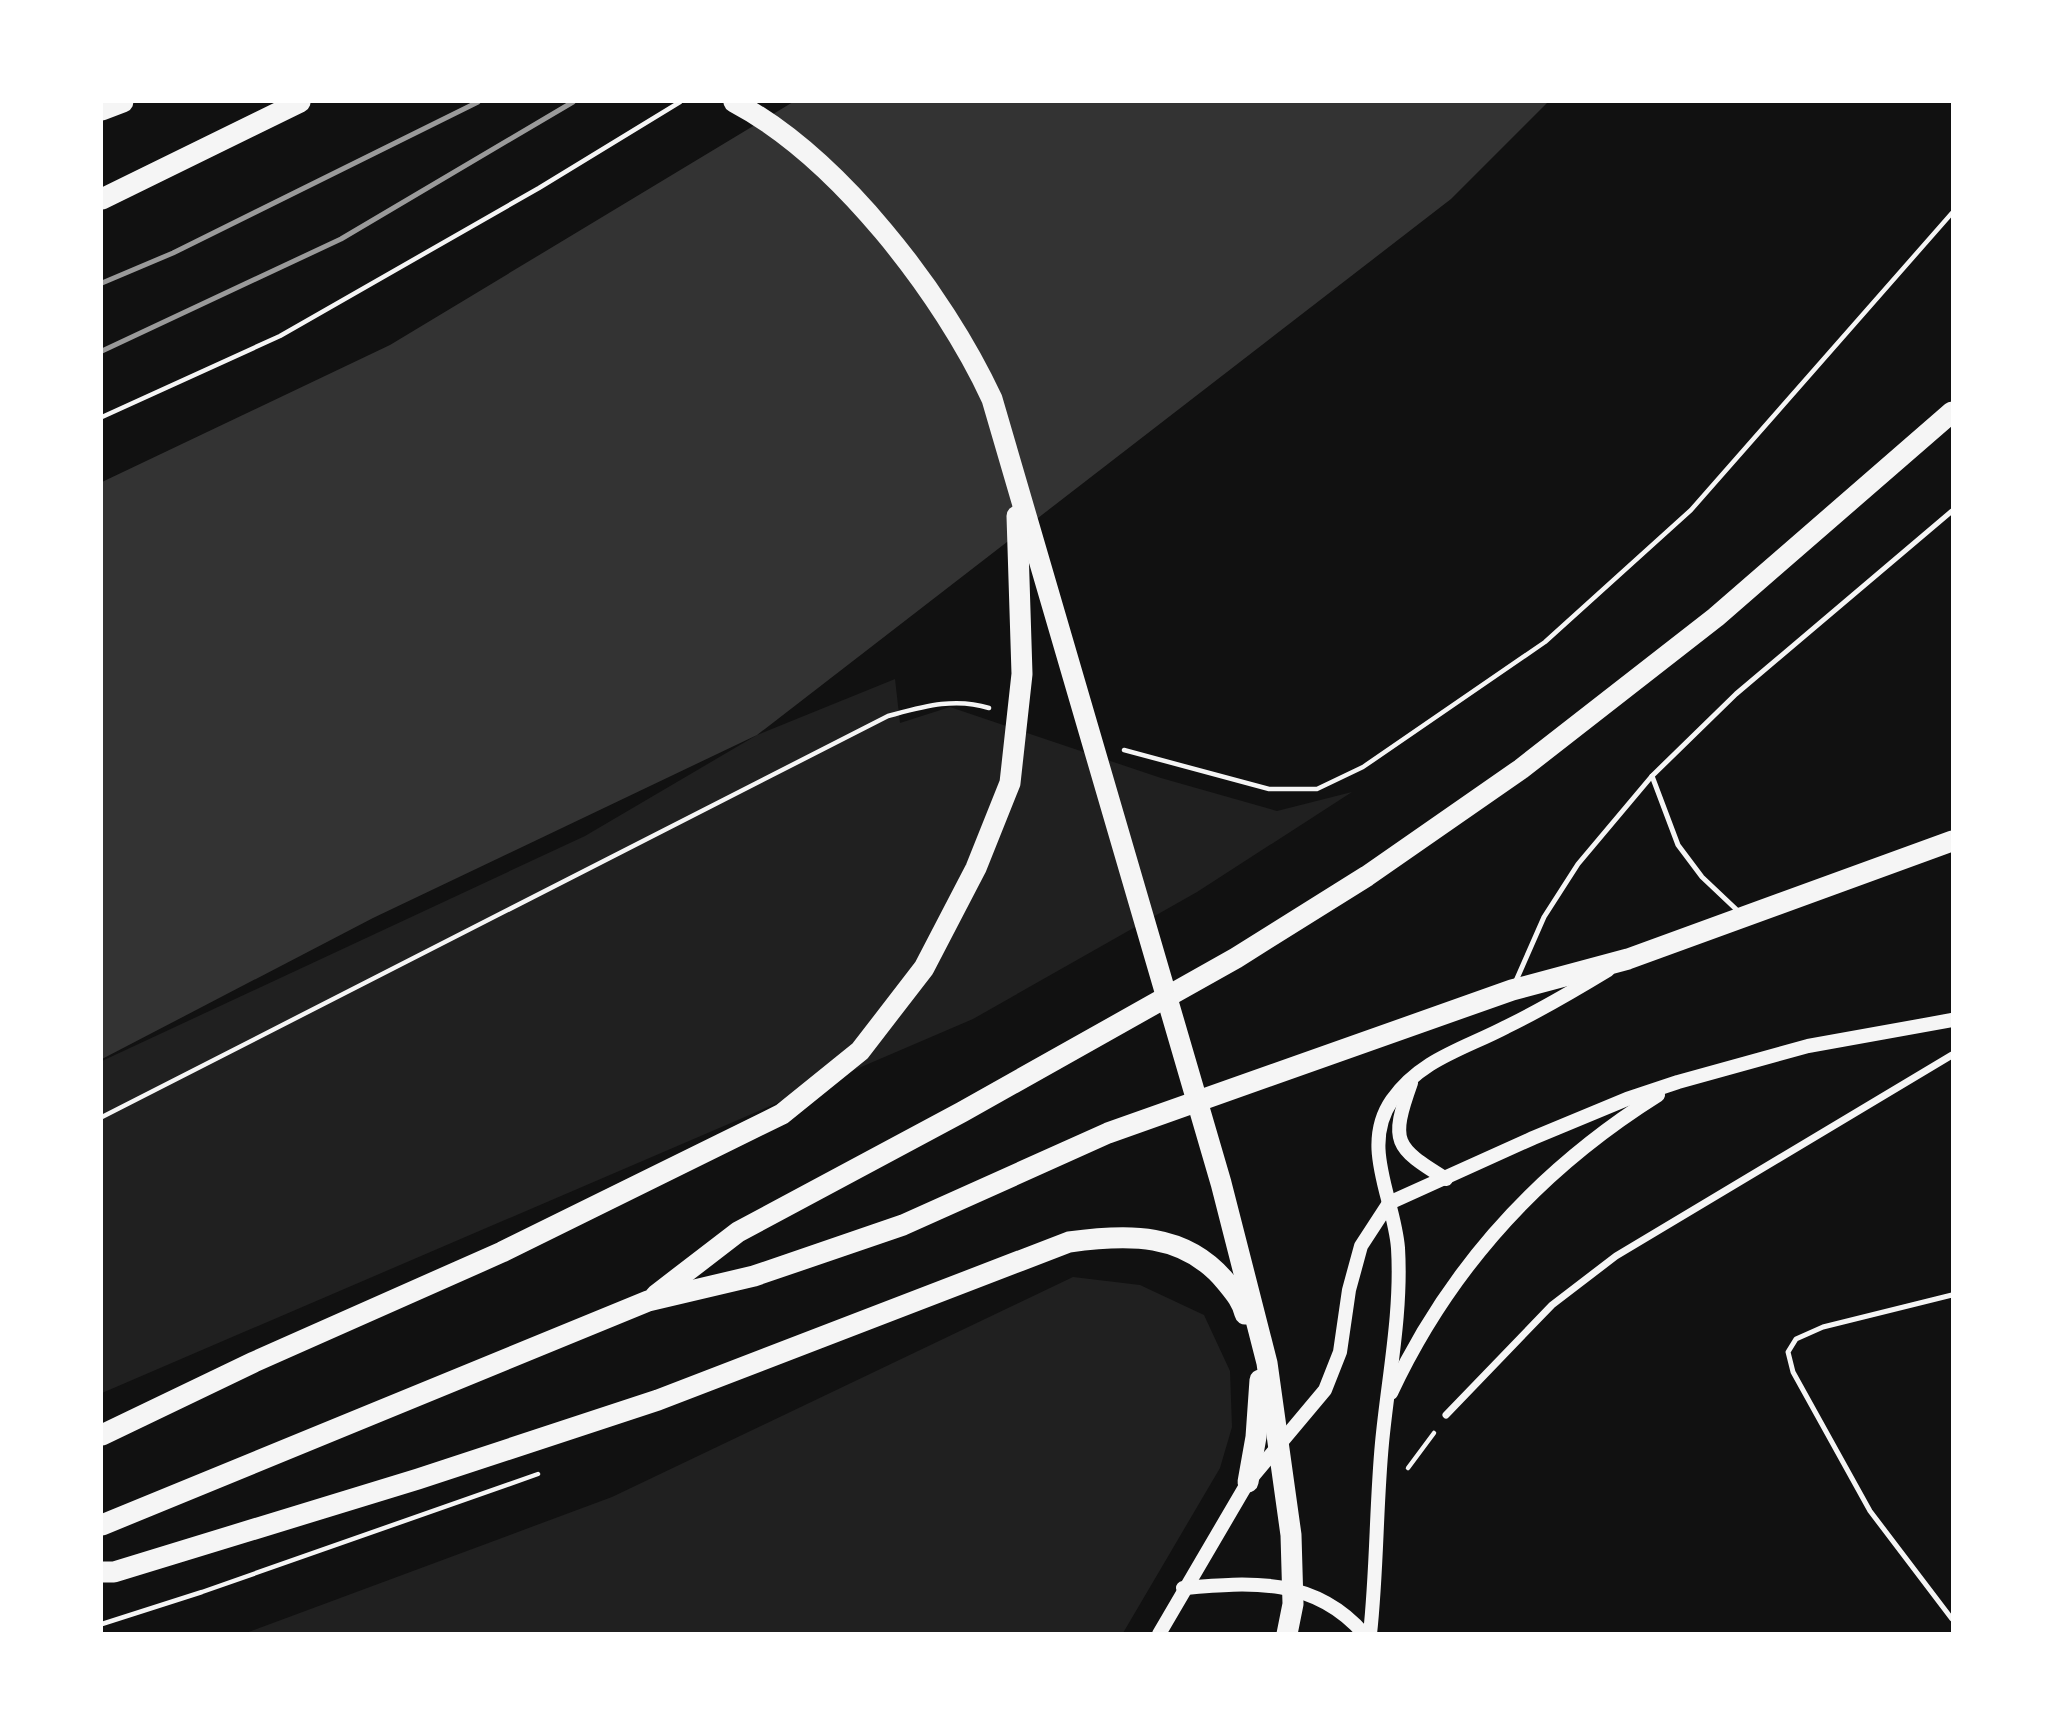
<svg xmlns="http://www.w3.org/2000/svg" width="2054" height="1735" font-family="'Fira Sans',sans-serif">
  <style>
    .green { fill: #202020 }
    .water { fill: #333 }
    .lines { fill: none; stroke-linecap: round; stroke-linejoin: round }
    .path { stroke: #f5f5f5; stroke-width: 4.5 }
    .service { stroke: #f5f5f5; stroke-width: 5 }
    .minor { stroke: #f5f5f5; stroke-width: 7 }
    .secondary { stroke: #f5f5f5; stroke-width: 14 }
    .motorway { stroke: #f5f5f5; stroke-width: 21 }
    .rail { stroke: #9a9a9a; stroke-width: 5 }
  </style>
  <rect width="100%" height="100%" fill="#111"/>
  <g class="green">
    <path d="M 895,679 L 900,723 L 950,707 L 1161,778 L 1277,811 L 1352,792 L 1197,892 L 973,1019 L 102,1393 L 102,1061 L 585,836 L 757,735 Z"/>
    <path d="M 1073,1277 L 1140,1285 L 1204,1315 L 1230,1371 L 1232,1427 L 1220,1468 L 1123,1633 L 246,1633 L 612,1497 Z"/>
  </g>
  <path class="water" d="M 793,102 L 1548,102 L 1451,199 L 757,735 L 373,918 L 102,1059 L 102,482 L 390,345 Z"/>
  <g class="lines">
    <g class="path">
      <path d="M 102,417 L 280,336 L 539,188 L 680,102"/>
      <path d="M 1124,750 L 1269,789 L 1317,789 L 1363,767 L 1545,642 L 1691,510 L 1952,213"/>
      <path d="M 102,1117 L 888,716 C 922,707 954,697 989,708"/>
      <path d="M 1408,1468 L 1434,1433"/>
      <path d="M 102,1624 L 202,1592 L 538,1474"/>
    </g>
    <g class="service">
      <path d="M 1652,776 L 1678,845 L 1702,877 L 1739,912"/>
      <path d="M 1515,983 L 1544,917 L 1578,864 L 1652,776 L 1736,694 L 1952,511"/>
      <path d="M 1952,1295 L 1823,1327 L 1796,1339 L 1788,1352 L 1793,1372 L 1870,1511 L 1952,1619"/>
    </g>
    <path class="minor" d="M 1446,1415 L 1552,1305 L 1616,1256 L 1952,1055"/>
    <g class="secondary">
      <path d="M 1411,1083 C 1390,1142 1394,1147 1446,1179"/>
      <path d="M 1391,1393 C 1450,1267 1540,1169 1658,1095"/>
      <path d="M 1183,1588 C 1251,1582 1315,1577 1364,1634"/>
      <path d="M 1159,1634 L 1248,1482 L 1325,1390 L 1340,1352 L 1349,1290 L 1361,1246 L 1389,1203 L 1533,1138 L 1627,1099 L 1678,1082 L 1808,1046 L 1952,1020"/>
      <path d="M 1370,1634 C 1377,1570 1376,1507 1382,1443 C 1388,1379 1402,1313 1398,1248 C 1394,1198 1360,1146 1392,1100 C 1421,1059 1464,1049 1506,1027 C 1541,1010 1575,990 1608,970"/>
    </g>
    <g class="motorway">
      <path d="M 734,102 C 838,157 943,293 992,399 L 1221,1183 L 1267,1363 L 1291,1535 L 1293,1604 L 1287,1634"/>
      <path d="M 102,110 L 123,102"/>
      <path d="M 102,199 L 300,102"/>
      <path d="M 656,1295 L 738,1232 L 962,1112 L 1236,958 L 1367,876 L 1521,769 L 1716,617 L 1952,412"/>
      <path d="M 102,1435 L 254,1362 L 502,1252 L 782,1114 L 860,1051 L 924,968 L 976,868 L 1010,783 L 1022,674 L 1017,516"/>
      <path d="M 1248,1482 L 1256,1437 L 1260,1380"/>
      <path d="M 102,1525 L 648,1301 L 754,1276 L 903,1225 L 1108,1133 L 1512,990 L 1628,959 L 1952,841"/>
      <path d="M 102,1572 L 114,1572 L 418,1479 L 658,1400 L 1069,1242 C 1128,1234 1185,1232 1226,1282 C 1235,1293 1242,1301 1245,1314"/>
    </g>
    <g class="rail">
      <path d="M 102,283 L 173,253 L 478,102"/>
      <path d="M 102,351 L 341,239 L 573,102"/>
    </g>
  </g>
  <rect width="2054" height="1735" fill="none" stroke="#ffffff" stroke-width="206"/>
</svg>
